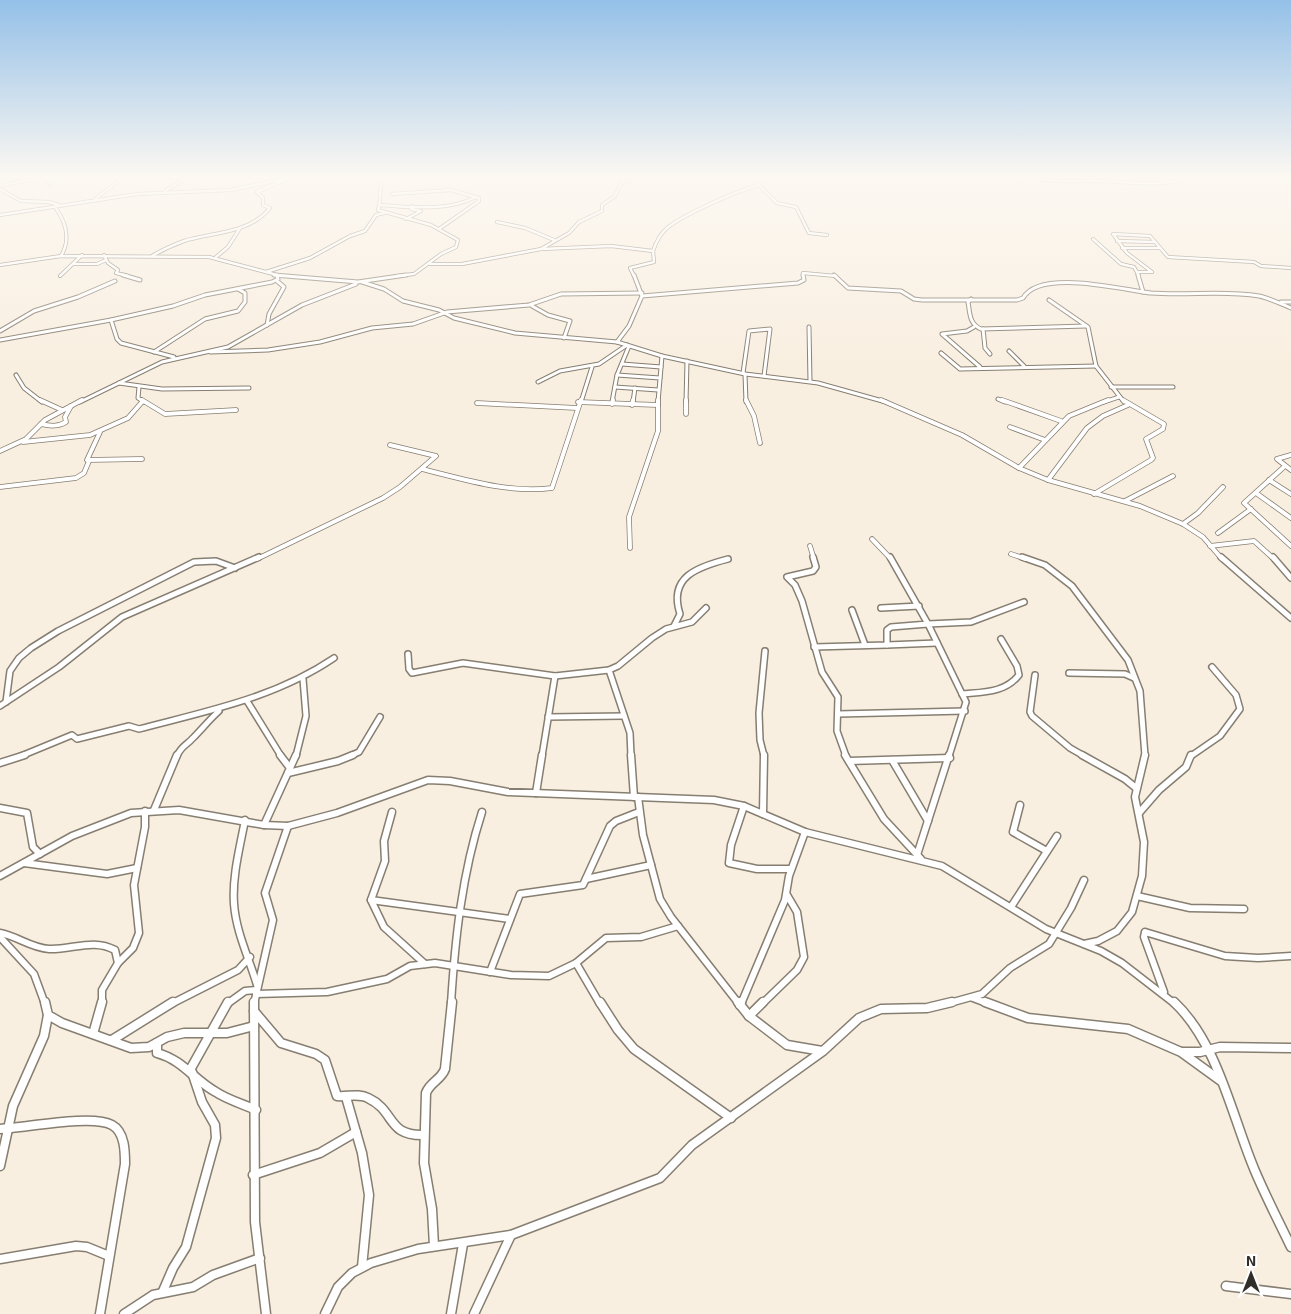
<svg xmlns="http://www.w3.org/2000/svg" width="1291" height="1314" font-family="'Exo 2',sans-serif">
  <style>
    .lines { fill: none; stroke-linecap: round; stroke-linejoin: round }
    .minor-far5-casing { stroke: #867e71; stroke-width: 4 }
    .minor-far4-casing { stroke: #867e71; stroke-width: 5 }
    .minor-far3-casing { stroke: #867e71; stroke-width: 5.5 }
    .minor-far2-casing { stroke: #867e71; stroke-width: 8 }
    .minor-far1-casing { stroke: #867e71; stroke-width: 9 }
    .minor-casing { stroke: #867e71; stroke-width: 11 }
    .minor-far5 { stroke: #fff; stroke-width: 2.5 }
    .minor-far4 { stroke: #fff; stroke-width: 3 }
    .minor-far3 { stroke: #fff; stroke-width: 4 }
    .minor-far2 { stroke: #fff; stroke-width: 5 }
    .minor-far1 { stroke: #fff; stroke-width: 6 }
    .minor { stroke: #fff; stroke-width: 8 }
  </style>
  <rect width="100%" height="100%" fill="#f9efe1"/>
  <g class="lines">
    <defs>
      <g id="minor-far5">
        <path d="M 383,176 C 378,191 382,199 378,210 L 431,225 L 458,240 L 456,247 L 441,254 L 414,274 L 397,276"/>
        <path d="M 750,176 L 777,203 L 796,207 L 809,233 L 827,235"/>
        <path d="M 1028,176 C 1053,184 1076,180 1102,181 C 1134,182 1163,188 1194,176"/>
        <path d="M 0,183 L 21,176"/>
        <path d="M 51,184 L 48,182 L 62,176"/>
        <path d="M 0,186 L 48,176"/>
        <path d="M 0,189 L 21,201 L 49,202 L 59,205"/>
        <path d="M 165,191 L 185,179 L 169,176"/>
        <path d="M 392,194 L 451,190 L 479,198 L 479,201 L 439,229"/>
        <path d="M 95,199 L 125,176"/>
        <path d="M 380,205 C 413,207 446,212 476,197"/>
        <path d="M 55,207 C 66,222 71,239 61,256"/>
        <path d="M 0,215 L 137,194 L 231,190 L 289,178"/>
        <path d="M 406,219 L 421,211 L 411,209 L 412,206"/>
        <path d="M 497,222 L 525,228 L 554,240"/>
        <path d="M 1093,239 L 1121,264 L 1134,267 L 1139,276"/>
        <path d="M 1117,241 L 1155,242"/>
        <path d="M 1122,248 L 1160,248"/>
        <path d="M 541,249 L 611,246 L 653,251 L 654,262 L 630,268 L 634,276"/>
        <path d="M 653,251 C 656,242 660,234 667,228 C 684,214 737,191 759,185"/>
        <path d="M 104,255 L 108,263 L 118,270 L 116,273 L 128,276"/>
        <path d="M 152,256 C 162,250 173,245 184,241 C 213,232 249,234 270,208 L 263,205 L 263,198 L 257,192 L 294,176"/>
        <path d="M 216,257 L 228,247 L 240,228"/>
        <path d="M 73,264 L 97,264 L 106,260"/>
        <path d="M 430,264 L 462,264 L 541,249 L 569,233 L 579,222 L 602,211 L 602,205 L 615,196 L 621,184 L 636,176"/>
        <path d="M 0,265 L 61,256 L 209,257 L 281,276"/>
        <path d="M 266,272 L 310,258 L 350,236 L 365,231 L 376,215 L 384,213"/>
        <path d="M 1137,272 L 1152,272 L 1127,253 L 1113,234 L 1150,236 L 1168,257 L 1254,262 L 1261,266 L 1291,268"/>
        <path d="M 60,276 L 82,255"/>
        <path d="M 803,276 L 803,273 L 836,276"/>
      </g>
      <g id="minor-far4">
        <path d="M 123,275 L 140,280"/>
        <path d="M 274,275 L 358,282 L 406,275"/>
        <path d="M 634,275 L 642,296"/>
        <path d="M 834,275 L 848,288 L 901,291 L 914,299 L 922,300 L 1017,300 L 1023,298 C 1040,268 1123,290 1151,293 C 1187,296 1223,290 1259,296 C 1269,298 1281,304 1291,308"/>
        <path d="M 1138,275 L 1143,292"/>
        <path d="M 362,282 L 384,289 L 403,301 L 439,310 L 454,318 L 515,333 L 617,342 L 662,356 L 745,374 L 818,383 L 886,402"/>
        <path d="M 971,299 L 968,302 C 970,313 969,324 981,329 L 1086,326"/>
        <path d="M 1049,300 L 1088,327 L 1096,366 L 1124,402"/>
        <path d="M 1281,302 L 1291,302"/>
        <path d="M 532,306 L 548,315 L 570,321 L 564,338"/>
        <path d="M 111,320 L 117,339 L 121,343 L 174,357"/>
        <path d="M 267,325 L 269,314 L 284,287 L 277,281"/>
        <path d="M 809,327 L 810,381"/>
        <path d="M 974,327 L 967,331 L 942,334 L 980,367"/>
        <path d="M 983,329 L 985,348 L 990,354"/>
        <path d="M 0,331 L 34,311 L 78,297 L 115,281"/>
        <path d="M 0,340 L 111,320 L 173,306 L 205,295 L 272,282 L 278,279 L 277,276"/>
        <path d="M 617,342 L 629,326 L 642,296 L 798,283 L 804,280 L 803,275"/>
        <path d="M 1009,351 L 1024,366"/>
        <path d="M 154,352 L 205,319 L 238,311 L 245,302 L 245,293 L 238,289"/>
        <path d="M 210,352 L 268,350 L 320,342 L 372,328 L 413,324 L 447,312 L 529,305 L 561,294 L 642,293"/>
        <path d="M 941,353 L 960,369 L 1096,366"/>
        <path d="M 622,364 L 661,367"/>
        <path d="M 743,373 L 749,331 L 770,329 L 764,376"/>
        <path d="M 745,374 L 746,402"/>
        <path d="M 16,375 L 24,388 L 42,402"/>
        <path d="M 617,375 L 660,378"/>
        <path d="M 538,382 L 560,371 L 599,364 L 627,345"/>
        <path d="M 119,383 L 162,389 L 249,388"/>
        <path d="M 139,387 L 138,398 L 144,402"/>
        <path d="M 615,387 L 658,390"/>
        <path d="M 1111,387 L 1173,387"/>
        <path d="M 998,399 L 1005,402"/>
        <path d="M 80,402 L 162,362 L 228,347 L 302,305 L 356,284"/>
        <path d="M 581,402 L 592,367"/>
        <path d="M 612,402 L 617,375 L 629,346"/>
        <path d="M 633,402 L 635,388"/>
        <path d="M 658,402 L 662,356"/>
        <path d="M 686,402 L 687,361"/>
        <path d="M 1104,402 L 1119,397"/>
      </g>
      <g id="minor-far3">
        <path d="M 40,400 L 62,410"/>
        <path d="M 142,400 L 165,414 L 236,410"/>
        <path d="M 746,400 L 754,416 L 760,443"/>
        <path d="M 881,400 L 962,435 L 1019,468 L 1048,480 L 1140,506 L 1183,524 L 1203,537 L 1222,559"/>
        <path d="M 1002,400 L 1061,421"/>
        <path d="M 578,402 L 658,405"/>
        <path d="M 477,403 L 577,408"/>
        <path d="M 612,404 L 613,400"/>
        <path d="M 632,405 L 633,400"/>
        <path d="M 686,414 L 686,400"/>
        <path d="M 41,424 C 50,426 58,427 66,422 L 65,417 L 71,406"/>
        <path d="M 1010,427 L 1045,440"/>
        <path d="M 100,432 L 87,460 L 142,459"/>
        <path d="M 23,442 L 90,435 L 128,418 L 142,402"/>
        <path d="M 0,451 L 26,439 L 45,420 L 82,400"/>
        <path d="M 1291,455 L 1277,459 L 1291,470"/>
        <path d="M 1285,466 L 1244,503 L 1291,546"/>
        <path d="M 1019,468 L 1069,416 L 1108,400"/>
        <path d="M 422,469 C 463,479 510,494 552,488 L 581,400"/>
        <path d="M 1048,480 L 1087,428 L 1103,416 L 1128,405"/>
        <path d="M 1269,480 L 1291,494"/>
        <path d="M 0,487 L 76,478 L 84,473 L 89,461"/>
        <path d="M 1256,493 L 1291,518"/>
        <path d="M 1094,494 L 1151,460 L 1153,458 L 1146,439 L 1163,429 L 1164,424 L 1123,400"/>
        <path d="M 1125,501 L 1173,476"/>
        <path d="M 1183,524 L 1198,513 L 1223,487"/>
        <path d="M 1218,533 L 1251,509"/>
        <path d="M 872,539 L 891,559"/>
        <path d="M 810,546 L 814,559"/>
        <path d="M 1210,546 L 1254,541 L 1274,559"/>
        <path d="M 630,548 L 629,517 L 658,431 L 658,400"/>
        <path d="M 1011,554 L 1026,559"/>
        <path d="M 257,559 L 383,498 L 400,487 L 436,456 L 390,445"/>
      </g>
      <g id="minor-far2">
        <path d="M 813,557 L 816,567 L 813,571 L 787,577 L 795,585 L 802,601 L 822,672 L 838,697 L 837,731 L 846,756"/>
        <path d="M 1022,557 L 1045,565 L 1072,586 L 1128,660 L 1140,691 L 1145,756"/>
        <path d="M 1221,557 L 1291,618"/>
        <path d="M 1273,557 L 1291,578"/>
        <path d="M 881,608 L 919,606"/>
        <path d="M 852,610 L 865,645"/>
        <path d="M 674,626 L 680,614 C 668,577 697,567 728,559"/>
        <path d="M 887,645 L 937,643"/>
        <path d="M 814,647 L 887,645 L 887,630 L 891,627 L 928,624 L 890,557"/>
        <path d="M 408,654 L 409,669 L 412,673 L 463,663 L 555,676 L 609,670 L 618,666 L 652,638 L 666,629 L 692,622 L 706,608"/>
        <path d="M 609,670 L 630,733 L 631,756"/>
        <path d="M 1069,673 L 1125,674 L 1134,678"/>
        <path d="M 1035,675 L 1030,712 L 1032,716 L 1070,748 L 1084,756"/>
        <path d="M 962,694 C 983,692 1005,693 1019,675 L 1017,666 L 1001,639"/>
        <path d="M 247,701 L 281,756"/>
        <path d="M 6,702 L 10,671 L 19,658 L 31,648 L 58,631 L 194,562 L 216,561 L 235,568"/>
        <path d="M 0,706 L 59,667 L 122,617 L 259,557"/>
        <path d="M 838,714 L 965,711"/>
        <path d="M 548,717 L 624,716"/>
        <path d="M 21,756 L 72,735 L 77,739 L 129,726 L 139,729 C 207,711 275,698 334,658"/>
        <path d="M 177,756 C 181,746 187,745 193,738 C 202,729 209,720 219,711"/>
        <path d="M 296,756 L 306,716 L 303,679"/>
        <path d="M 350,756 L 359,752 L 380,717"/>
        <path d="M 542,756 L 555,676"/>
        <path d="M 764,756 L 760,740 L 759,713 L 765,651"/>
        <path d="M 949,756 L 966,702 L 928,624 L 971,622 L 1024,602"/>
        <path d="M 1191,756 L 1220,736 L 1240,709 L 1236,695 L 1212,667"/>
      </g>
      <g id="minor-far1">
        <path d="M 280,755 L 290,768"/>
        <path d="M 631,755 L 634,797"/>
        <path d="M 845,755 L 884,819 L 921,859"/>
        <path d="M 1082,755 L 1125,779 L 1136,788"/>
        <path d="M 892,760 L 928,821"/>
        <path d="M 849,761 L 950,758"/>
        <path d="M 0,763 L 25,755"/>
        <path d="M 288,773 L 338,761 L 353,755"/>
        <path d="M 536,793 L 542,755"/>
        <path d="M 638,797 L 643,835 L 660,899 L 671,917 L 739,1004"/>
        <path d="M 1020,805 L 1013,832 L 1045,850"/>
        <path d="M 744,806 L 731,845 L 729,863 L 757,869 L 791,869"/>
        <path d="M 0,808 L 27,813 L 33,847 L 40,854"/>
        <path d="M 154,810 L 177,755"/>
        <path d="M 392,812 L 384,841 L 385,861 L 371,900 L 384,927 L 425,964"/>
        <path d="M 1139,813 L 1159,790 L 1186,767 L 1191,755"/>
        <path d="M 763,814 L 764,755"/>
        <path d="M 245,820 C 240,847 232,876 234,904 C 236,932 249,958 257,985"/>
        <path d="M 264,825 L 296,755"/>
        <path d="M 917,855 L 949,755"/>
        <path d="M 24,863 L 107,874 L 137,868"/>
        <path d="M 0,876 L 72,836 L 131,813 L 179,810 L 264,825 L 288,826 L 337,813 L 428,780 L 450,781 L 508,792 L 714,800 L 744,806 L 805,832 L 942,866 L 1046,929 L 1101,951 L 1122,963 L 1175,1004"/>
        <path d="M 586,879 L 651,865"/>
        <path d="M 1137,896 L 1190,908 L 1244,909"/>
        <path d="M 371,900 L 510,919"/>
        <path d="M 1011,907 L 1057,836"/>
        <path d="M 0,933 C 17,936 31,948 49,949 C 72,950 93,938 115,950 L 118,963 L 102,990 L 102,1004"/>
        <path d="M 0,937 L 34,974 L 45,1004"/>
        <path d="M 1084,944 L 1098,941 L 1117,931 L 1132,912 L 1142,876 L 1144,842 L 1135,797 L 1145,755"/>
        <path d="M 118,963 L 133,948 L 139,933 L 134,885 L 145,827 L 145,811"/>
        <path d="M 576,963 L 600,1004"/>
        <path d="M 490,972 L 520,894 L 583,885 L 610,826 L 616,821 L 639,812"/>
        <path d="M 1164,992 L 1144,937 L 1145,932 L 1225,956 L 1258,958 L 1291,956"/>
        <path d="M 256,994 L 327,992 L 387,979 L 410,966 L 435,963 L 511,975 L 549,976 L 576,963 L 606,938 L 641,937 L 678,926"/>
        <path d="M 973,998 L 989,1004"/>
        <path d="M 171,1004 L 238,970 L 250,957"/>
        <path d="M 227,1004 L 245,991 L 257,990"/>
        <path d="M 254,1004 L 273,920 L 265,893 L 288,826"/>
        <path d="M 451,1004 C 455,939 462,874 482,812"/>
        <path d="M 741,1004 L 785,900 L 789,876 L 805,832"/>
        <path d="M 762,1004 L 797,970 L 804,957 L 797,912 L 787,895"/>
        <path d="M 946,1004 L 982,994 L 1010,968 L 1049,944 L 1071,908 L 1084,880"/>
      </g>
      <g id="minor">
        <path d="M 45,1002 L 48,1015 L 62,1023 L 131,1048 L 149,1047 L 167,1037 L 184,1033 L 227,1033 L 254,1026"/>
        <path d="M 254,1002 L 255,1222 L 266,1314"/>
        <path d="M 600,1002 L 618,1030 L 634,1049 L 731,1118"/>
        <path d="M 738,1002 L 749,1016 L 787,1045 L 822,1051"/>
        <path d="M 985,1002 L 1028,1018 L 1128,1029 L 1181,1052 L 1221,1081"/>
        <path d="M 1174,1002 C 1218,1043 1232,1117 1255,1171 C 1266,1197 1279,1222 1291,1247"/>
        <path d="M 740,1005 L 741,1002"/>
        <path d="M 254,1011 L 281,1043 L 316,1054 L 325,1060 L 337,1096 C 347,1097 359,1093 368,1098 C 396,1111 386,1136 424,1135"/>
        <path d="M 749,1016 L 763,1002"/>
        <path d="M 93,1034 L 102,1002"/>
        <path d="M 112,1040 L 173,1002"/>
        <path d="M 157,1043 L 157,1053 C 183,1060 194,1080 216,1092 C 228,1100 243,1104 256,1110"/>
        <path d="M 1182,1052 L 1200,1052 L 1220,1047 L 1291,1048"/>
        <path d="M 190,1070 L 228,1002"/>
        <path d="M 346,1097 L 362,1153 L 369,1195 L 362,1267"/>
        <path d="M 0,1129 C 25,1128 92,1114 112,1125 C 125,1132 125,1152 125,1164 L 100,1314"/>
        <path d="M 0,1166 L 13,1106 L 44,1036 L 48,1015"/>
        <path d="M 253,1175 L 320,1153 L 356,1132"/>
        <path d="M 434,1246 L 432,1209 L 424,1163 L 426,1093 C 430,1082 441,1080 445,1069 L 452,1002"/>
        <path d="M 0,1259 L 76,1246 L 87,1247 L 109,1256"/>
        <path d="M 1226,1286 L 1291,1294"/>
        <path d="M 163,1291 L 173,1268 L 186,1247 L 216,1138 L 215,1125 L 202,1102 L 192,1072"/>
        <path d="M 124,1314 L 153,1295 L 193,1287 L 213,1275 L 260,1258"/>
        <path d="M 325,1314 L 338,1287 L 352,1273 L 371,1263 L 418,1249 L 511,1235 L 660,1178 L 692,1145 L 823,1051 L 859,1018 L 881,1009 L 927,1008 L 952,1002"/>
        <path d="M 451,1314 L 463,1244"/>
        <path d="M 474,1314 L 511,1235"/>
      </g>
    </defs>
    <use href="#minor-far5" class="minor-far5-casing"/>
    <use href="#minor-far4" class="minor-far4-casing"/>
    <use href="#minor-far3" class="minor-far3-casing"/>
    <use href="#minor-far2" class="minor-far2-casing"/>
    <use href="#minor-far1" class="minor-far1-casing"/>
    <use href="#minor" class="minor-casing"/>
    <use href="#minor-far5" class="minor-far5"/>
    <use href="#minor-far4" class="minor-far4"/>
    <use href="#minor-far3" class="minor-far3"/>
    <use href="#minor-far2" class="minor-far2"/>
    <use href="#minor-far1" class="minor-far1"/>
    <use href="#minor" class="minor"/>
  </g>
  <linearGradient id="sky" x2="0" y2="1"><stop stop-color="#94c0e8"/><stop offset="0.49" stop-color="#fcf8f2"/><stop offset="1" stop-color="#fcf8f2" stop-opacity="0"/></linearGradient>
  <rect width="1291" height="360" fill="url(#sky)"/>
  <g transform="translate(1251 1274)" stroke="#ffffff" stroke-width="4" paint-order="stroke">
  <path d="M0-4L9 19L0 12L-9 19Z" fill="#312d28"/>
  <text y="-8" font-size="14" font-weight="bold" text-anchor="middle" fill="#312d28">N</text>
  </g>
</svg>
